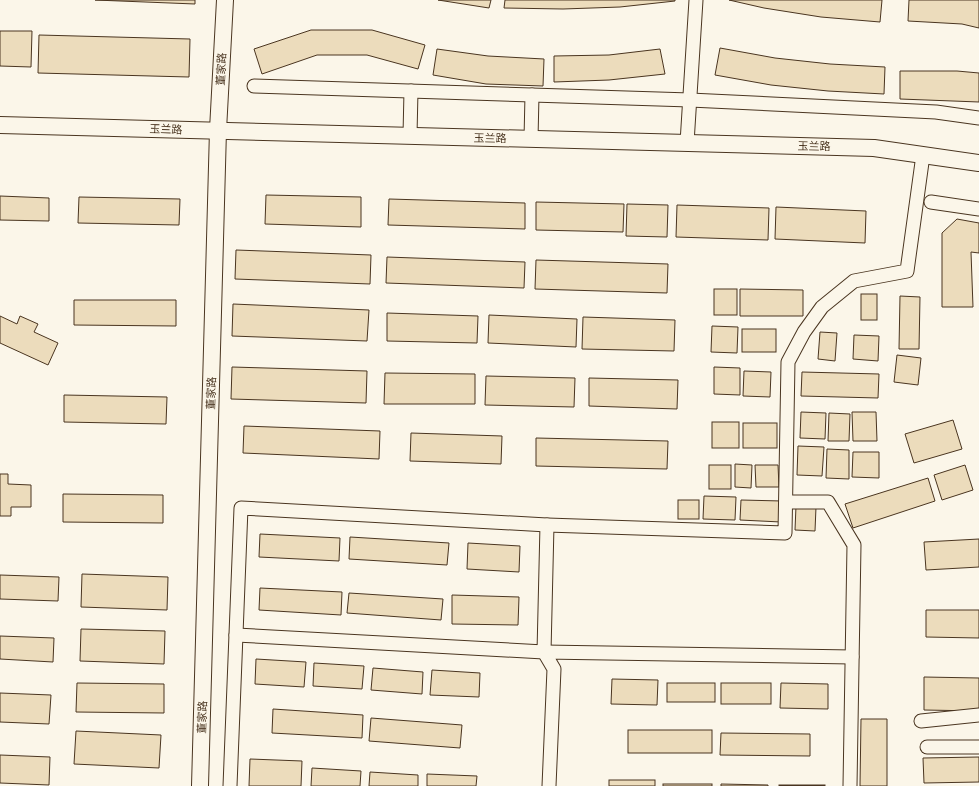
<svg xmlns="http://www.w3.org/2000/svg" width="979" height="786" font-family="'DM Sans','Noto Sans SC',sans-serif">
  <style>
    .building { fill: #ecdcbc; stroke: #4a3520 }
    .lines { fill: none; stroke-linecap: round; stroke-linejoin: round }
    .minor-casing { stroke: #4a3520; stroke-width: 15 }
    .tertiary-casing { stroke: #4a3520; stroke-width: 18 }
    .minor { stroke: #fbf6e9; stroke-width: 13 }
    .tertiary { stroke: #fbf6e9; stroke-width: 16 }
    .labels { text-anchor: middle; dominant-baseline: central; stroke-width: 3; stroke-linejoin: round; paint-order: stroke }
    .street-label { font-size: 11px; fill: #4a3520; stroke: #fbf6e9 }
  </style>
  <rect width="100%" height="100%" fill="#fbf6e9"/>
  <g class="building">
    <path d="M 95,0 L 195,0 L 195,4 Z"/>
    <path d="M 438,0 L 491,0 L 489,8 Z"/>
    <path d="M 505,0 L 675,0 L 675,1 L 620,7 L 563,9 L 504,8 Z"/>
    <path d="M 729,0 L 882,0 L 880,22 L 821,17 L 764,8 Z"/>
    <path d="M 909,0 L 979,0 L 979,28 L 962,24 L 908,21 Z"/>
    <path d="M 311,30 L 372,30 L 425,45 L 418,69 L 367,55 L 317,55 L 262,74 L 254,49 Z"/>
    <path d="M 0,31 L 32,31 L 31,67 L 0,66 Z"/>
    <path d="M 39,35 L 190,39 L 189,77 L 38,73 Z"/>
    <path d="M 720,48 L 775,58 L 830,64 L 885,67 L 884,94 L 828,91 L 771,85 L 715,75 Z"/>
    <path d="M 437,49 L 488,56 L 544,59 L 543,86 L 486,84 L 433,75 Z"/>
    <path d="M 660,49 L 665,74 L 609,80 L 554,82 L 554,56 L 609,55 Z"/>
    <path d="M 900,71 L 957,71 L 979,73 L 979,102 L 900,99 Z"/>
    <path d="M 266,195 L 361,197 L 361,227 L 265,224 Z"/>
    <path d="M 0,196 L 49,198 L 49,221 L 0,220 Z"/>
    <path d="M 79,197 L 180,199 L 179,225 L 78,223 Z"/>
    <path d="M 389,199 L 525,203 L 525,229 L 388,225 Z"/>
    <path d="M 536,202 L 624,204 L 623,232 L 536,230 Z"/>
    <path d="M 627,204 L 668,205 L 667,237 L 626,236 Z"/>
    <path d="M 677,205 L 769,208 L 768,240 L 676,237 Z"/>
    <path d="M 776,207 L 866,211 L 865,243 L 775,239 Z"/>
    <path d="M 957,219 L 979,223 L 979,253 L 971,252 L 973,307 L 942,307 L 942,233 Z"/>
    <path d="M 236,250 L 371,255 L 370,284 L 235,279 Z"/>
    <path d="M 387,257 L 525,262 L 524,288 L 386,283 Z"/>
    <path d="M 536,260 L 668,264 L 667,293 L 535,289 Z"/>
    <rect x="714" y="289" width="23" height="26"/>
    <path d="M 740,289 L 803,290 L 803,316 L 740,316 Z"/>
    <rect x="861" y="294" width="16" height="26"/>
    <path d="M 900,296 L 920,297 L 919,349 L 899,349 Z"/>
    <path d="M 74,300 L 176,300 L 176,326 L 74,325 Z"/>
    <path d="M 233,304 L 369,310 L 367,341 L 232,336 Z"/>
    <path d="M 387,313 L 478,316 L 477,343 L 387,341 Z"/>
    <path d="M 489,315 L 577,319 L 576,347 L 488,343 Z"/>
    <path d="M 0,316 L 17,324 L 20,316 L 38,324 L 34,332 L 58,343 L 48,365 L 0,343 Z"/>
    <path d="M 583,317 L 675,320 L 674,351 L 582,349 Z"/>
    <path d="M 712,326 L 738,327 L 737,353 L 711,352 Z"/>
    <rect x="742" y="329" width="34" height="23"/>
    <path d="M 820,332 L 837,333 L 835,361 L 818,359 Z"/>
    <path d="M 854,335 L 879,336 L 878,361 L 853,359 Z"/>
    <path d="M 897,355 L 921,358 L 918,385 L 894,382 Z"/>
    <path d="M 232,367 L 367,371 L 366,403 L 231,399 Z"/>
    <path d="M 714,367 L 740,368 L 740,395 L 714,394 Z"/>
    <path d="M 744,371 L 771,372 L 770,397 L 743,396 Z"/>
    <path d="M 802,372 L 879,374 L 878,398 L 801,396 Z"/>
    <path d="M 385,373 L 475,374 L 475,404 L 384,404 Z"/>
    <path d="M 486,376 L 575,378 L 574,407 L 485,405 Z"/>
    <path d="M 589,378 L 678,380 L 677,409 L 589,406 Z"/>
    <path d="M 64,395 L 167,397 L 166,424 L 64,422 Z"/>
    <path d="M 801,412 L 826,413 L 825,439 L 800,438 Z"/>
    <path d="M 852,412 L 876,412 L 877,441 L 853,441 Z"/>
    <path d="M 829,413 L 850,414 L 849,441 L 828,441 Z"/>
    <path d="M 953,420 L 962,449 L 914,463 L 905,434 Z"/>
    <rect x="712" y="422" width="27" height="26"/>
    <rect x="743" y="423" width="34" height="25"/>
    <path d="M 244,426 L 380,431 L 379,459 L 243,453 Z"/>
    <path d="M 411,433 L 502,436 L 501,464 L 410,461 Z"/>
    <path d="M 536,438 L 668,441 L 667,469 L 536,466 Z"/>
    <path d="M 798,446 L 824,447 L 822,476 L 797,475 Z"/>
    <path d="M 827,449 L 849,450 L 849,479 L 826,478 Z"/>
    <path d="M 853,452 L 879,452 L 879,478 L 852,477 Z"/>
    <path d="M 735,464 L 752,465 L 751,488 L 735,487 Z"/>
    <rect x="709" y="465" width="22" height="24"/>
    <path d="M 755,465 L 778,465 L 779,487 L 756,487 Z"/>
    <path d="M 965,465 L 973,490 L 942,500 L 934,475 Z"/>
    <path d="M 0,474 L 8,474 L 8,484 L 31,485 L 31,507 L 11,507 L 11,516 L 0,516 Z"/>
    <path d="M 928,478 L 935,501 L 853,528 L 845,504 Z"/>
    <path d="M 63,494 L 163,495 L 163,523 L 63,522 Z"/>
    <path d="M 704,496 L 736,497 L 735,520 L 703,519 Z"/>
    <rect x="678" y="500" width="21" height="19"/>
    <path d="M 741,500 L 782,501 L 781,522 L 740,520 Z"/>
    <path d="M 796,506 L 816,507 L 815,531 L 795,530 Z"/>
    <path d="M 260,534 L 340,538 L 339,561 L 259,557 Z"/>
    <path d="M 350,537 L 449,543 L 447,565 L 349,559 Z"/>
    <path d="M 979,539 L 979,567 L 926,570 L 924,542 Z"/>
    <path d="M 468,543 L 520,546 L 519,572 L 467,569 Z"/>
    <path d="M 82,574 L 168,577 L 167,610 L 81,607 Z"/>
    <path d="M 0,575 L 59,577 L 58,601 L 0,599 Z"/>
    <path d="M 260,588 L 342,592 L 341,615 L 259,610 Z"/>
    <path d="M 349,593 L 443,599 L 441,620 L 347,613 Z"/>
    <path d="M 452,595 L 519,597 L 518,625 L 452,624 Z"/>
    <path d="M 926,610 L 979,610 L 979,638 L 926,637 Z"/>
    <path d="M 81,629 L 165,631 L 164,664 L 80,661 Z"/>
    <path d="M 0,636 L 54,638 L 53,662 L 0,659 Z"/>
    <path d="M 256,659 L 306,662 L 304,687 L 255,684 Z"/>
    <path d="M 314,663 L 364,666 L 362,689 L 313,686 Z"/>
    <path d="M 373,668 L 423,672 L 422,694 L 371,690 Z"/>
    <path d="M 432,670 L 480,673 L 479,697 L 430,695 Z"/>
    <path d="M 924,677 L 979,678 L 979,711 L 924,710 Z"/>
    <path d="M 612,679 L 658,680 L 657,705 L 611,704 Z"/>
    <path d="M 77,683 L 164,684 L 164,713 L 76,712 Z"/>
    <rect x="667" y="683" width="48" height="19"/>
    <rect x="721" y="683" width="50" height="21"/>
    <path d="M 781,683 L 828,684 L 828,709 L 780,708 Z"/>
    <path d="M 0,693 L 51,695 L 49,724 L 0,722 Z"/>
    <path d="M 273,709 L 363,715 L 362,738 L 272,733 Z"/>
    <path d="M 371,718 L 462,725 L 460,748 L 369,741 Z"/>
    <path d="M 861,719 L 887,719 L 887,786 L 860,786 Z"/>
    <rect x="628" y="730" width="84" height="23"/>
    <path d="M 76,731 L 161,735 L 159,768 L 74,764 Z"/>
    <path d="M 721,733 L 810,734 L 810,756 L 720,755 Z"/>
    <path d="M 0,755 L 50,757 L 49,785 L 0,783 Z"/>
    <path d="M 979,757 L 979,782 L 924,783 L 923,758 Z"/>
    <path d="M 250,759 L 302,761 L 301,786 L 249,786 Z"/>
    <path d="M 312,768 L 361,771 L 360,786 L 311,786 Z"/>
    <path d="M 370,772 L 418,775 L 418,786 L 369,786 Z"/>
    <path d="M 427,774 L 477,776 L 476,786 L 427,786 Z"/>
    <rect x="609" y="780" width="46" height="6"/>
    <rect x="663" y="784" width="49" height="2"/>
    <path d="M 721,784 L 768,785 L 768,786 L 721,786 Z"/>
    <rect x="779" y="785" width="46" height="1"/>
  </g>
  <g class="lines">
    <defs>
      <g id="minor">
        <path d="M 254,86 L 690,100 L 936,112 L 979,118"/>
        <path d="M 410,135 L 411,91"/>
        <path d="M 531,139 L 532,95"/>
        <path d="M 687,143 L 696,0"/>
        <path d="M 931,202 L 979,209"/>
        <path d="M 786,502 L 828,502 L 854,545 L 850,786"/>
        <path d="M 236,635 L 544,652 L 547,525"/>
        <path d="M 921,721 L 979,715"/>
        <path d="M 927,747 L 979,747"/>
        <path d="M 230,786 L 241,508 L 547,525 L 785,533 L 788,362 L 804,332 L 822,307 L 854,281 L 907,271 L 923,155"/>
        <path d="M 549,786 L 554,669 L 544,652 L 852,657"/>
      </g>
      <g id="tertiary">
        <path d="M 0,125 L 874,148 L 979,163"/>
        <path d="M 200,786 L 218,130 L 225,0"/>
      </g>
    </defs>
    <use href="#minor" class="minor-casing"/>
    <use href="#tertiary" class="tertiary-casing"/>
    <use href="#minor" class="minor"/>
    <use href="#tertiary" class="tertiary"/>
  </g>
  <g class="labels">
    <g class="street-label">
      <text transform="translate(221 69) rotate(-87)">董家路</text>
      <text transform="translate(166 129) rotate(2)">玉兰路</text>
      <text transform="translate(490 138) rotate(1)">玉兰路</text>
      <text transform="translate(814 146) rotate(1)">玉兰路</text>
      <text transform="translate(211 393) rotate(-88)">董家路</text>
      <text transform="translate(202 717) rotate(-88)">董家路</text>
    </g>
  </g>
</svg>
